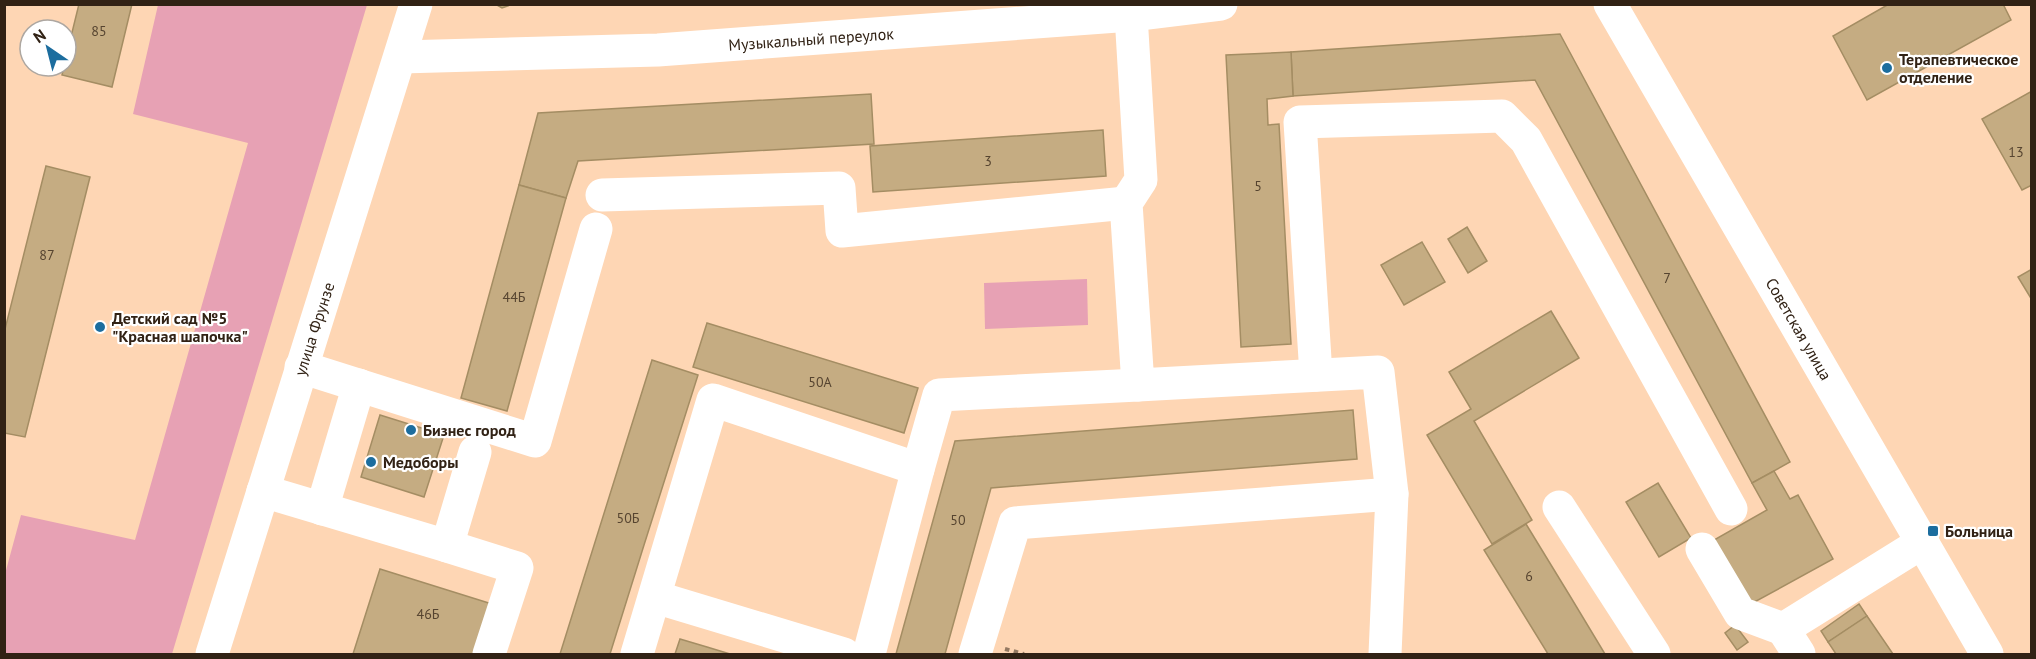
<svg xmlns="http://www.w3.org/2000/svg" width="2036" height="659" font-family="'PT Sans',sans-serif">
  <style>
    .green { fill: #e7a1b4 }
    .building { fill: #c5ac82; stroke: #a48d63; stroke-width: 1.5 }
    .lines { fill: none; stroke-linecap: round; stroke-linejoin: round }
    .path { stroke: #947962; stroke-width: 4; stroke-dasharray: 4.5 4.5; stroke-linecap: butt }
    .minor { stroke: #fff; stroke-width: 33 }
    .major { stroke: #fff; stroke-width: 33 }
    .poi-dot { fill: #1c6d9e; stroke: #fff; stroke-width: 2 }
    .labels { text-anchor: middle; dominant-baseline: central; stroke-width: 4.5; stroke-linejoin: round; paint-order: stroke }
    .number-label { font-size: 14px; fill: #564430 }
    .street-label { font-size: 16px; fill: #312215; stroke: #fff }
    .poi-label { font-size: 16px; font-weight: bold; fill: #312215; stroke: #fff; text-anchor: start }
  </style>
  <rect width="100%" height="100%" fill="#fed6b4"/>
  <g class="green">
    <path d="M 158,5 L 367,5 L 172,654 L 5,654 L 5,574 L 21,515 L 135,540 L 248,143 L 133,114 Z"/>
    <path d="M 1087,279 L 1088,325 L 985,329 L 984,283 Z"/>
  </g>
  <g class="building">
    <path d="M 79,4 L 132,4 L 112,87 L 62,75 L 64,66 L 66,66 L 66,57 Z"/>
    <path d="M 495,4 L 513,4 L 502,8 Z"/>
    <path d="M 1889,4 L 2003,4 L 2011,20 L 1867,100 L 1833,36 Z"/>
    <path d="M 1560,34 L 1790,462 L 1752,483 L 1535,80 L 1293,96 L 1291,52 Z"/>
    <path d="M 1291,52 L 1293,96 L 1267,99 L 1268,125 L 1279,124 L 1291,344 L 1241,347 L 1226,55 Z"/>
    <path d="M 2032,91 L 2032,185 L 2022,190 L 1982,119 Z"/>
    <path d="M 871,94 L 874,144 L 578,161 L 566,198 L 519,185 L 538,113 Z"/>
    <path d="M 1103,130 L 1106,176 L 873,192 L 870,146 Z"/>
    <path d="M 46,166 L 90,177 L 25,437 L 4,433 L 4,333 Z"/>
    <path d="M 519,185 L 566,198 L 507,411 L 461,398 Z"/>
    <path d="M 1467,227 L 1487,261 L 1468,273 L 1448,239 Z"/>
    <path d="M 1422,242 L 1445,282 L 1404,305 L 1381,265 Z"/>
    <path d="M 2032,269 L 2032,300 L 2018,277 Z"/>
    <path d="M 1551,311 L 1579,358 L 1474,421 L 1532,520 L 1492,544 L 1427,435 L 1471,409 L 1449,372 Z"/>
    <path d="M 707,323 L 918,388 L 904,433 L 693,367 Z"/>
    <path d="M 652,360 L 698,375 L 644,545 L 610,654 L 560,654 Z"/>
    <path d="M 1353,410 L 1357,459 L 991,488 L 945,654 L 896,654 L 955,441 Z"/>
    <path d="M 380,415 L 444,435 L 424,497 L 361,477 Z"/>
    <path d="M 1774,471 L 1790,499 L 1798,495 L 1833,559 L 1749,605 L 1714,540 L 1767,510 L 1752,483 Z"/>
    <path d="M 1658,483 L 1691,538 L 1659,557 L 1626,502 Z"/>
    <path d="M 1526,524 L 1570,596 L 1605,654 L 1548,654 L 1484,550 Z"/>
    <path d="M 380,569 L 492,604 L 476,654 L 353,654 Z"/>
    <path d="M 1859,604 L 1867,616 L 1828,642 L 1821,631 Z"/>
    <path d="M 1867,616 L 1893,654 L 1836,654 L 1828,642 Z"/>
    <path d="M 1735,625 L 1748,642 L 1737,650 L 1725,633 Z"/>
    <path d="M 680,639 L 707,647 L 730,654 L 675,654 Z"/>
  </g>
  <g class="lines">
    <path class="path" d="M 1005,649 L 1024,654"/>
    <g class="minor">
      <path d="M 1610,4 L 1987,654"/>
      <path d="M 1131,15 L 1141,180 L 1126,203 L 1138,385 L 1378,372 L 1392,494 L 1385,654"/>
      <path d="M 401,57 L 658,50 L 1131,15 L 1221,4"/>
      <path d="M 602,195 L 839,188 L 842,231 L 1126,203"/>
      <path d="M 301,367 L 535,441 L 596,229"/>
      <path d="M 1316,375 L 1300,122 L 1502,116 L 1526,140 L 1731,509"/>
      <path d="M 263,491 L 447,546 L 475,452"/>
      <path d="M 1559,507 L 1654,654"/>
      <path d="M 322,509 L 359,385"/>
      <path d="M 447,546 L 517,568 L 489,654"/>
      <path d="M 1702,549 L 1740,613 L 1783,629"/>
      <path d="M 655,597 L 844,654"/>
      <path d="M 637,654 L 713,400 L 918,469 L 939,395 L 1138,385"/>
      <path d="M 869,654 L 918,469"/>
      <path d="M 975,654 L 1015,523 L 1392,494"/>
      <path d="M 1799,654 L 1783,629 L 1923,542"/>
    </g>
    <path class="major" d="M 212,654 L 416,4"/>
  </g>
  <g class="poi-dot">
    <circle cx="1887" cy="68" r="6"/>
    <circle cx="100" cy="327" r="6"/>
    <circle cx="411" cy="430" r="6"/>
    <circle cx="371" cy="462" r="6"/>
    <rect x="1927" y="525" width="12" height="12" rx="3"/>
  </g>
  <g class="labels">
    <g class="number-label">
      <text x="99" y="31">85</text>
      <text x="2016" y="152">13</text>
      <text x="988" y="161">3</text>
      <text x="1258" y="186">5</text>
      <text x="47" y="255">87</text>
      <text x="1667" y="278">7</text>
      <text x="514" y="297">44Б</text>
      <text x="820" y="382">50А</text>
      <text x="628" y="518">50Б</text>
      <text x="958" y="520">50</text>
      <text x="1529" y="576">6</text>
      <text x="428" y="614">46Б</text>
    </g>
    <g class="street-label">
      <text transform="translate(811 39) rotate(-4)">Музыкальный переулок</text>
      <text transform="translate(314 329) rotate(-72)">улица Фрунзе</text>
      <text transform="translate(1799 329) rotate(60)">Советская улица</text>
    </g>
    <g class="poi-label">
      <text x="1899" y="59">Терапевтическое<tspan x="1899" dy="18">отделение</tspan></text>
      <text x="112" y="318">Детский сад №5<tspan x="112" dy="18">"Красная шапочка"</tspan></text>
      <text x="423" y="430">Бизнес город</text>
      <text x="383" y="462">Медоборы</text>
      <text x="1945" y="531">Больница</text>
    </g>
  </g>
  <rect width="2036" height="659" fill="none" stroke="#312215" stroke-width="12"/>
  <g transform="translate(48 48) rotate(325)"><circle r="28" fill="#ffffff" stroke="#ada7a1" stroke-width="1.5"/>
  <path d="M0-4.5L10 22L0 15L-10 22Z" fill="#1c6d9e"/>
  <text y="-9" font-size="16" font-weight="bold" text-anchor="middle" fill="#312215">N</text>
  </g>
</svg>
